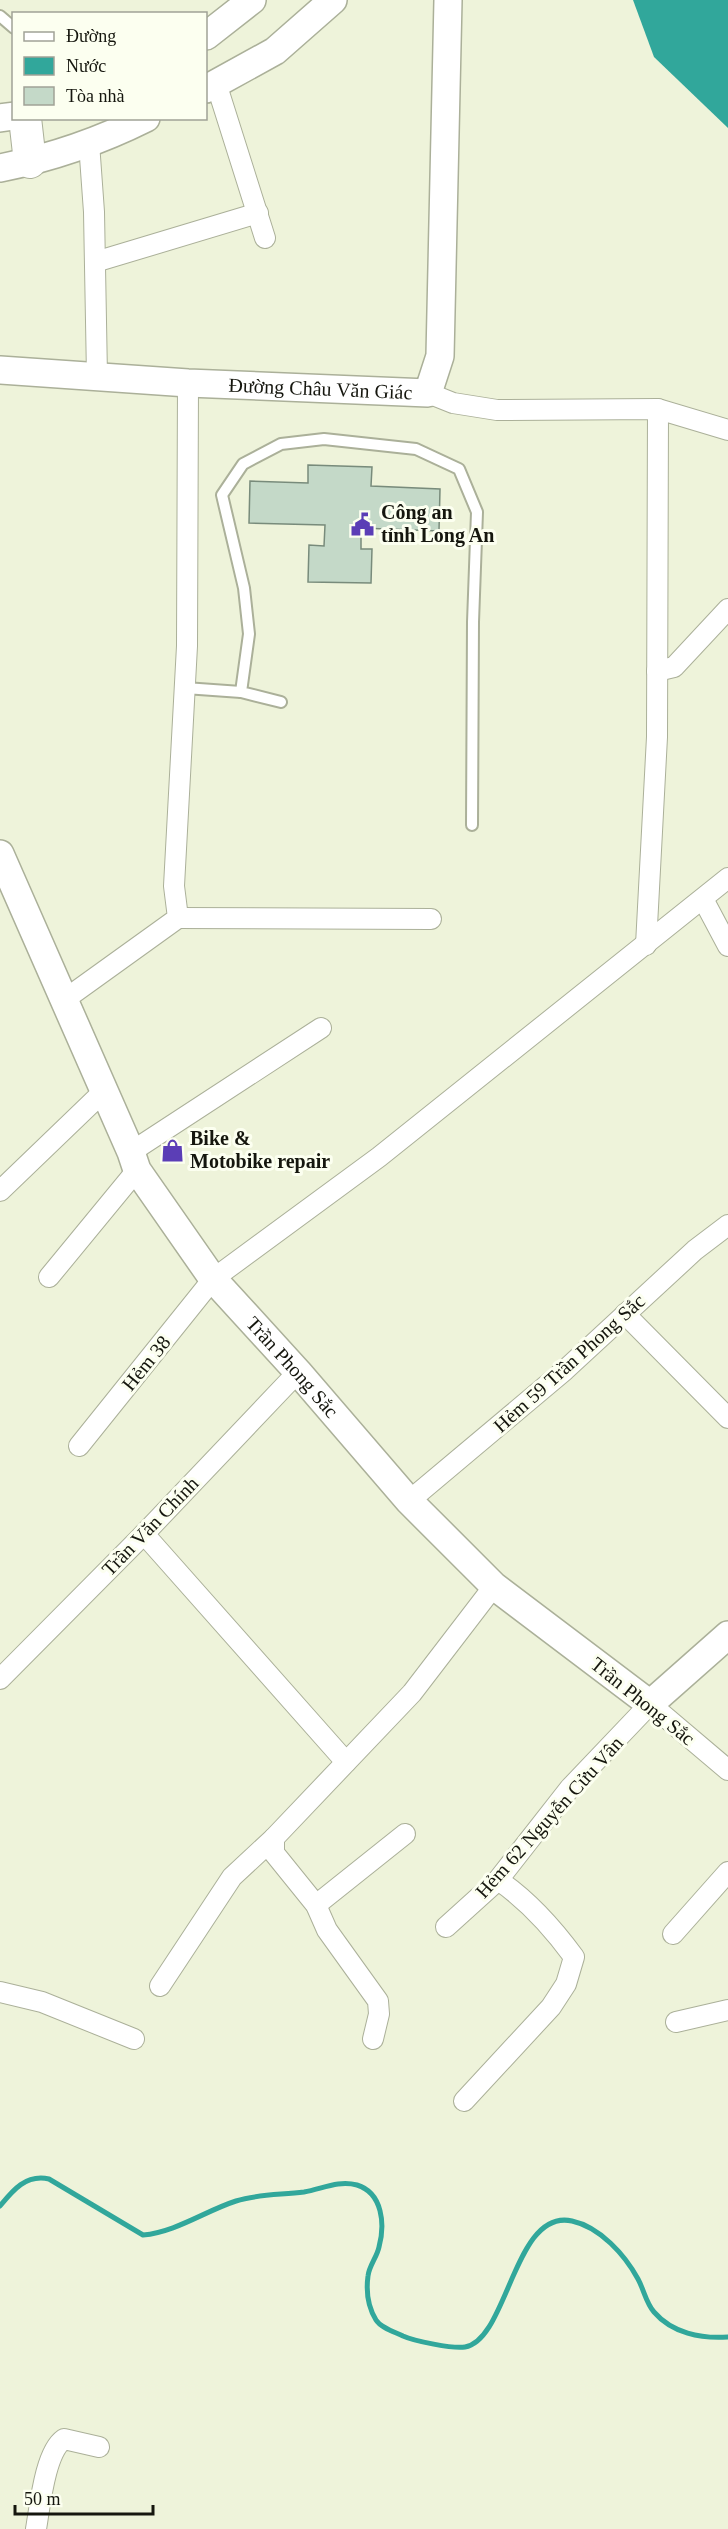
<svg xmlns="http://www.w3.org/2000/svg" width="728" height="2529" font-family="Georgia,serif">
  <style>
    .water { fill: #31a79b }
    .lines { fill: none; stroke-linecap: round; stroke-linejoin: round }
    .stream { stroke: #31a79b; stroke-width: 5 }
    .building { fill: #c4d9c8; stroke: #788b7b; stroke-width: 1.5 }
    .lane-casing { stroke: #abb099; stroke-width: 14 }
    .street-casing { stroke: #abb099; stroke-width: 22 }
    .secondary-casing { stroke: #abb099; stroke-width: 30 }
    .primary-casing { stroke: #abb099; stroke-width: 34 }
    .lane { stroke: #fff; stroke-width: 10 }
    .street { stroke: #fff; stroke-width: 20 }
    .secondary { stroke: #fff; stroke-width: 27 }
    .primary { stroke: #fff; stroke-width: 32 }
    .labels { text-anchor: middle; dominant-baseline: central; stroke-width: 6; stroke-linejoin: round; paint-order: stroke }
    .street-label { font-size: 20px; fill: #15160e; stroke: #fcfff0 }
    .poi-label { font-size: 20px; font-weight: bold; fill: #15160e; stroke: #fcfff0; text-anchor: start }
  </style>
  <rect width="100%" height="100%" fill="#eef3da"/>
  <path class="water" d="M 633,0 L 728,0 L 728,128 L 654,57 Z"/>
  <g class="lines">
    <path class="stream" d="M 0,2206 C 13,2190 26,2174 49,2179 L 143,2235 C 176,2232 205,2211 236,2201 C 258,2194 281,2195 304,2192 C 322,2189 338,2180 357,2185 C 383,2193 385,2225 379,2247 C 377,2257 369,2266 368,2276 C 366,2291 368,2307 376,2320 C 381,2328 395,2332 403,2336 C 414,2341 453,2349 465,2347 C 508,2340 514,2208 572,2221 C 600,2227 625,2255 638,2279 C 644,2290 646,2303 654,2312 C 672,2333 701,2339 728,2337"/>
  </g>
  <path class="building" d="M 308,465 L 372,467 L 371,486 L 440,489 L 439,531 L 361,528 L 361,549 L 372,549 L 371,583 L 308,582 L 309,545 L 324,546 L 325,525 L 249,523 L 250,481 L 308,483 Z"/>
  <g class="lines">
    <defs>
      <g id="lane">
        <path d="M 0,16 L 14,28"/>
        <path d="M 185,688 L 241,692"/>
        <path d="M 281,702 L 241,692 L 249,634 L 244,588 L 222,495 L 243,464 L 281,444 L 324,439 L 416,449 L 459,469 L 477,512 L 473,622 L 472,825"/>
      </g>
      <g id="street">
        <path d="M 216,83 L 265,238"/>
        <path d="M 89,143 L 94,212 L 97,376"/>
        <path d="M 95,262 L 258,213"/>
        <path d="M 428,393 L 453,403 L 497,410 L 658,409 L 728,430"/>
        <path d="M 657,671 L 674,667 L 728,609"/>
        <path d="M 703,899 L 728,946"/>
        <path d="M 178,918 L 431,919"/>
        <path d="M 646,945 L 657,737 L 658,409"/>
        <path d="M 64,1000 L 178,918 L 174,886 L 187,646 L 188,383"/>
        <path d="M 131,1152 L 321,1028"/>
        <path d="M 0,1191 L 104,1091"/>
        <path d="M 49,1277 L 137,1170"/>
        <path d="M 625,1314 L 728,1418"/>
        <path d="M 79,1446 L 213,1279 L 379,1157 L 728,878"/>
        <path d="M 409,1501 L 565,1370 L 695,1250 L 728,1225"/>
        <path d="M 144,1534 L 346,1762"/>
        <path d="M 0,1679 L 144,1534 L 298,1372"/>
        <path d="M 316,1905 L 405,1834"/>
        <path d="M 446,1927 L 498,1880 L 570,1788 L 650,1704 L 728,1770"/>
        <path d="M 673,1934 L 728,1872"/>
        <path d="M 160,1986 L 232,1877 L 274,1838"/>
        <path d="M 0,1992 L 42,2002 L 134,2039"/>
        <path d="M 676,2022 L 728,2010"/>
        <path d="M 373,2039 L 379,2014 L 378,2001 L 327,1930 L 316,1905 L 274,1853 L 274,1838 L 412,1693 L 494,1586"/>
        <path d="M 464,2101 L 551,2007 L 566,1984 L 574,1957 C 552,1927 529,1901 498,1880"/>
        <path d="M 36,2529 C 40,2506 45,2452 64,2439 L 99,2447"/>
      </g>
      <g id="secondary">
        <path d="M 206,36 L 252,0"/>
        <path d="M 206,89 L 275,51 L 333,0"/>
        <path d="M 0,118 L 14,116"/>
        <path d="M 0,168 C 50,158 100,141 146,118"/>
        <path id="s1" d="M 0,370 L 188,383 L 428,393 L 440,356 L 448,0"/>
        <path id="s2" d="M 0,854 L 131,1152 L 137,1170 L 213,1279 L 298,1372 L 409,1501 L 494,1586 L 650,1704 L 728,1635"/>
      </g>
      <path id="primary" d="M 25,118 L 30,162"/>
    </defs>
    <use href="#lane" class="lane-casing"/>
    <use href="#street" class="street-casing"/>
    <use href="#secondary" class="secondary-casing"/>
    <use href="#primary" class="primary-casing"/>
    <use href="#lane" class="lane"/>
    <use href="#street" class="street"/>
    <use href="#secondary" class="secondary"/>
    <use href="#primary" class="primary"/>
  </g>
  <defs>
    <symbol id="civic-bare" viewBox="-9 -9 18 18"><path d="M-.6-6.5H3V-4.5H.6V-3L4-1V1h2V6H-6V1h2V-1L-.6-3ZM-1.2 2.5V6h2.4V2.5Z" fill="#5b3eb6" stroke="#fcfff0" stroke-width="2.5" paint-order="stroke"/></symbol>
    <symbol id="shop-bare" viewBox="-9 -9 18 18"><path d="M-5-2.5h2.3a2.7 3.5 0 0 1 5.4 0H5L5.5 6h-11ZM-1.5-2.5h3a1.5 2.3 0 0 0-3 0Z" fill="#5b3eb6" stroke="#fcfff0" stroke-width="2.5" paint-order="stroke"/></symbol>
  </defs>
  <g fill-rule="evenodd">
    <use href="#civic-bare" x="346" y="508" width="33" height="33"/>
    <use href="#shop-bare" x="156" y="1134" width="33" height="33"/>
  </g>
  <g class="labels">
    <g class="street-label">
      <text stroke="none"><textPath href="#s1" startOffset="321">Đường Châu Văn Giác</textPath></text>
      <text transform="translate(146 1363) rotate(-51)">Hẻm 38</text>
      <text transform="translate(569 1363) rotate(-42)">Hẻm 59 Trần Phong Sắc</text>
      <text stroke="none"><textPath href="#s2" startOffset="596">Trần Phong Sắc</textPath></text>
      <text transform="translate(150 1526) rotate(-46)">Trần Văn Chính</text>
      <text transform="translate(643 1701) rotate(39)">Trần Phong Sắc</text>
      <text transform="translate(549 1817) rotate(-48)">Hẻm 62 Nguyễn Cửu Vân</text>
    </g>
    <g class="poi-label">
      <text x="381" y="512">Công an<tspan x="381" dy="23">tỉnh Long An</tspan></text>
      <text x="190" y="1138">Bike &amp;<tspan x="190" dy="23">Motobike repair</tspan></text>
    </g>
  </g>
  <rect x="12" y="12" width="195" height="108" fill="#fcfff0" stroke="#a0a296" stroke-width="1.5"/>
  <rect x="24" y="32" width="30" height="9" fill="#ffffff" stroke="#a0a296" stroke-width="1.5"/>
  <text x="66" y="42" font-size="18" fill="#15160e">Đường</text>
  <rect x="24" y="57" width="30" height="18" fill="#31a79b" stroke="#a0a296" stroke-width="1.5"/>
  <text x="66" y="72" font-size="18" fill="#15160e">Nước</text>
  <rect x="24" y="87" width="30" height="18" fill="#c4d9c8" stroke="#a0a296" stroke-width="1.5"/>
  <text x="66" y="102" font-size="18" fill="#15160e">Tòa nhà</text>
  <path d="M15 2505v9h138v-9" fill="none" stroke="#15160e" stroke-width="3"/>
  <text x="24" y="2505" font-size="18" fill="#15160e" stroke="#fcfff0" stroke-width="4.5" paint-order="stroke">50 m</text>
</svg>
